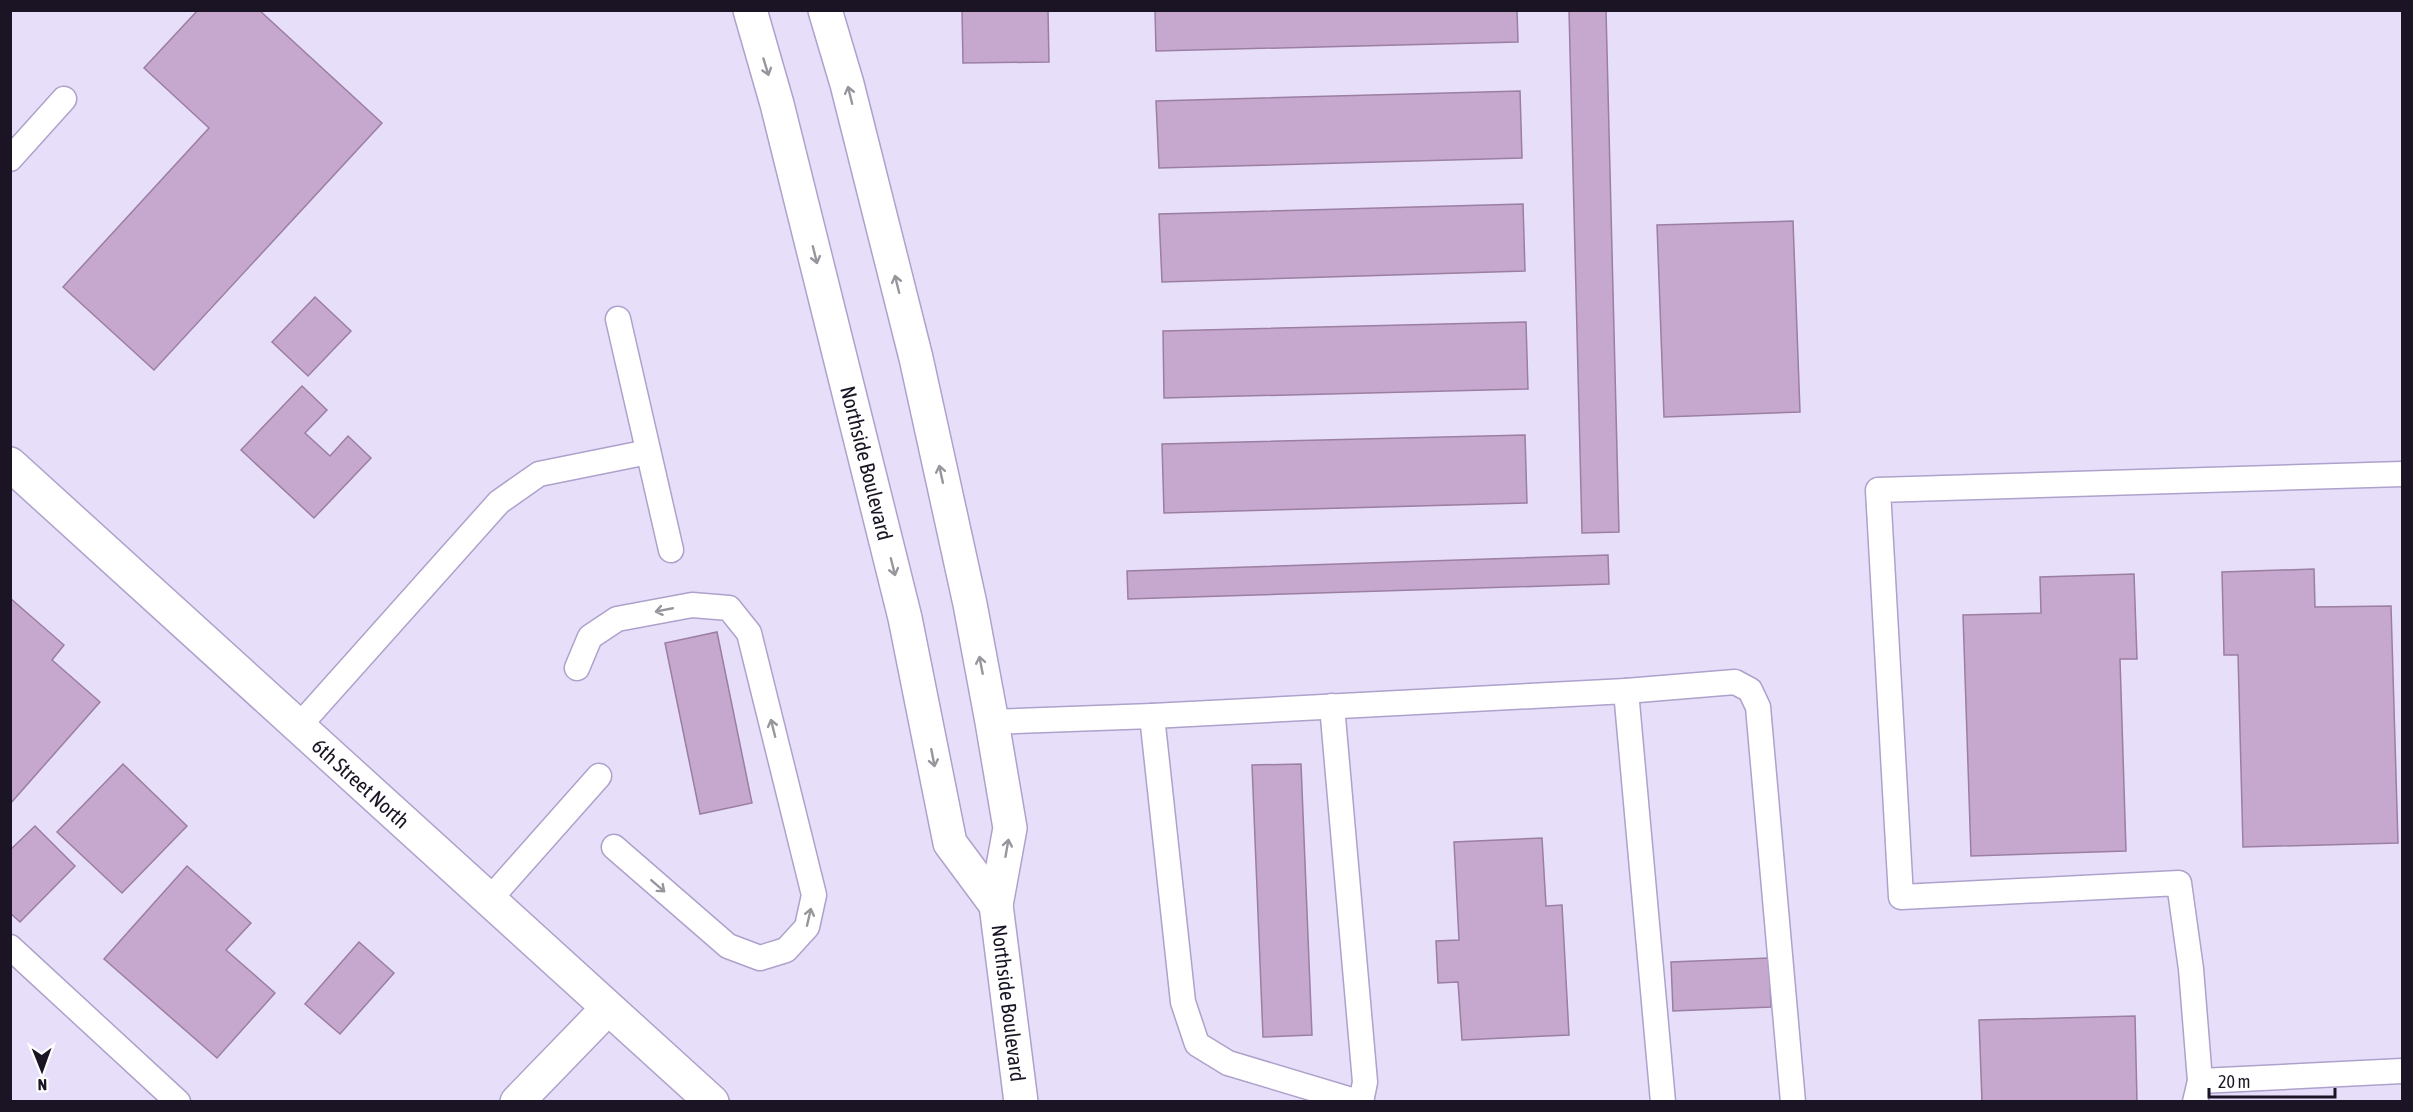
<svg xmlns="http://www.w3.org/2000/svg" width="2413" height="1112" font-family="'Asap Condensed',sans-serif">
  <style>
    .building { fill: #c6a8ce; stroke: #9b7ea2; stroke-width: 1.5 }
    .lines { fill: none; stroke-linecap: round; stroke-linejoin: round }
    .service-casing { stroke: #aea1cb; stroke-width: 27 }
    .minor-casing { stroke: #aea1cb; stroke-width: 36 }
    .tertiary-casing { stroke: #aea1cb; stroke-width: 36 }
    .primary-casing { stroke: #aea1cb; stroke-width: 36 }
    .service { stroke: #fff; stroke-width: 24 }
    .minor { stroke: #fff; stroke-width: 33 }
    .tertiary { stroke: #fff; stroke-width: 33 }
    .primary { stroke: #fff; stroke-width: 33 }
    .oneway { stroke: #98959c }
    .labels { text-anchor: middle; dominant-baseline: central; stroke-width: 6; stroke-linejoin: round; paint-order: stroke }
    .street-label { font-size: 21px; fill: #1a1424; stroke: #fff }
  </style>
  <rect width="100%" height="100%" fill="#e7dffa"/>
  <g class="building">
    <path d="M 198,10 L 259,10 L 382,123 L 154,370 L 63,287 L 209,128 L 144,68 Z"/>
    <path d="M 962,10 L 1048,10 L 1049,62 L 963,63 Z"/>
    <path d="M 1155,10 L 1517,10 L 1518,42 L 1156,51 Z"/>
    <path d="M 1569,10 L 1606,10 L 1619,532 L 1582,533 Z"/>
    <path d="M 1520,91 L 1522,158 L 1159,168 L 1156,101 Z"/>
    <path d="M 1523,204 L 1525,271 L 1162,282 L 1159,214 Z"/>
    <path d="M 1793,221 L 1800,412 L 1664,417 L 1657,225 Z"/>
    <path d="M 315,297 L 351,331 L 308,376 L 272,342 Z"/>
    <path d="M 1526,322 L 1528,389 L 1164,398 L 1163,331 Z"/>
    <path d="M 302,386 L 327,410 L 305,433 L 330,456 L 348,436 L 371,458 L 314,518 L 241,450 Z"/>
    <path d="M 1525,435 L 1527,503 L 1164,513 L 1162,444 Z"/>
    <path d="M 1608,555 L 1609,584 L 1128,599 L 1127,571 Z"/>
    <path d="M 2314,569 L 2315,607 L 2391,606 L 2398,843 L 2243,847 L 2238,655 L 2224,655 L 2222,572 Z"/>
    <path d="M 2134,574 L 2137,659 L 2120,659 L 2126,851 L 1971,856 L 1963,615 L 2041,613 L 2040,577 Z"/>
    <path d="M 10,598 L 64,645 L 52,660 L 100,702 L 10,804 Z"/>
    <path d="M 717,632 L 752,803 L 700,814 L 665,643 Z"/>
    <path d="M 123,764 L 187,826 L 122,893 L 57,832 Z"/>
    <path d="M 1301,764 L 1312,1035 L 1263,1037 L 1252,765 Z"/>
    <path d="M 35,826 L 75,866 L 20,922 L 10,913 L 10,850 Z"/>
    <path d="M 1542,838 L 1546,906 L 1562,905 L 1569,1035 L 1462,1040 L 1458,982 L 1438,983 L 1436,941 L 1459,940 L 1454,842 Z"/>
    <path d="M 187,866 L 251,923 L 226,950 L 275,993 L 217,1058 L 104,959 Z"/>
    <path d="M 359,942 L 394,973 L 340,1034 L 305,1004 Z"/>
    <path d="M 1769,958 L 1771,1007 L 1673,1011 L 1671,962 Z"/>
    <path d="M 2135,1016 L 2137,1102 L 1982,1102 L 1979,1020 Z"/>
  </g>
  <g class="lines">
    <defs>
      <g id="service">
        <path d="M 10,159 L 64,99"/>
        <path d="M 618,319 L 671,550"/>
        <path d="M 577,668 L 590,637 L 617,619 L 692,605 L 729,608 L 749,633 L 814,895 L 807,927 L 786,950 L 760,958 L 728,946 L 614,847"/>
        <path d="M 1626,691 L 1735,682 L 1750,690 L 1758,707 L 1793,1102"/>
        <path d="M 1332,706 L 1365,1082 L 1361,1102"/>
        <path d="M 1152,716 L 1626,691 L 1663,1102"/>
        <path d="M 992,722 L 1152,716 L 1183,1002 L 1197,1044 L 1228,1063 L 1358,1102"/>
        <path d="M 299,726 L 499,502 L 539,474 L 648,452"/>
        <path d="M 489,900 L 599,776"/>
        <path d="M 10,947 L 178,1102"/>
        <path d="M 2200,1081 L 2191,969 L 2179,883 L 1901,897 L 1878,490 L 2402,474"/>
        <path d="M 2195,1102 L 2200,1081 L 2402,1071"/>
      </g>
      <path id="minor" d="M 517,1102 L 608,1008"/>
      <path id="tertiary" d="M 10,464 L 712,1102"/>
      <g id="primary">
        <path d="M 750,10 L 777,104 L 905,618 L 950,843 L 996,905"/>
        <path d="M 825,10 L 847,84 L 916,358 L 970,604 L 992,722 L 1010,828 L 996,905 L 1021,1102"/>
      </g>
    </defs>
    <use href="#service" class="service-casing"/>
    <use href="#minor" class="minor-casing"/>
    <use href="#tertiary" class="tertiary-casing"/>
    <use href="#primary" class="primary-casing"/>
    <use href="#service" class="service"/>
    <use href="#minor" class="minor"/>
    <use href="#tertiary" class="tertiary"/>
    <use href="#primary" class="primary"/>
  </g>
  <defs><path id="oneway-shaft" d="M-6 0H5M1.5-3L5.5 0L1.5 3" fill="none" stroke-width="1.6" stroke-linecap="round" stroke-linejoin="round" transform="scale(1.5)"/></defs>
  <g class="oneway">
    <use href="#oneway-shaft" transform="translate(766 67) rotate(73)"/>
    <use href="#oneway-shaft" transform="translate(850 95) rotate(-104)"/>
    <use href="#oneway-shaft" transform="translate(815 255) rotate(76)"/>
    <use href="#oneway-shaft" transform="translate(897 284) rotate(-104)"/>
    <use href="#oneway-shaft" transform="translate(941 474) rotate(-102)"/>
    <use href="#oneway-shaft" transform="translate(893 567) rotate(76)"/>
    <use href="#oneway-shaft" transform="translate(664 610) rotate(169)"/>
    <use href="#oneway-shaft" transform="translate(981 665) rotate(-101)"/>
    <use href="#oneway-shaft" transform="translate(773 728) rotate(-104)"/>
    <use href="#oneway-shaft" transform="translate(933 758) rotate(79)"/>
    <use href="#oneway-shaft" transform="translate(1007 848) rotate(-80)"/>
    <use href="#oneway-shaft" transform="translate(658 886) rotate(41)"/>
    <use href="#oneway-shaft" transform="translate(809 917) rotate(-77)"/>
  </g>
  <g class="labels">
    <g class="street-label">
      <text transform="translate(867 463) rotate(76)">Northside Boulevard</text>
      <text transform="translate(361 783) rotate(42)">6th Street North</text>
      <text transform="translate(1009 1003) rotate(83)">Northside Boulevard</text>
    </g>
  </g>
  <rect width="2413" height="1112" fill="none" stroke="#1a1424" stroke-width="24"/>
  <g transform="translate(42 1070) rotate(179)" stroke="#ffffff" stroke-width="4.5" paint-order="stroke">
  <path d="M0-4.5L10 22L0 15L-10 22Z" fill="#1a1424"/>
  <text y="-9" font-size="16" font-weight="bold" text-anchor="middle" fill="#1a1424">N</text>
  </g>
  <path d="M2209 1088v9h126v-9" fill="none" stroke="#1a1424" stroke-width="3"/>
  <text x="2218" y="1088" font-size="18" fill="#1a1424" stroke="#ffffff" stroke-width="4.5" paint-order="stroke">20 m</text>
</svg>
